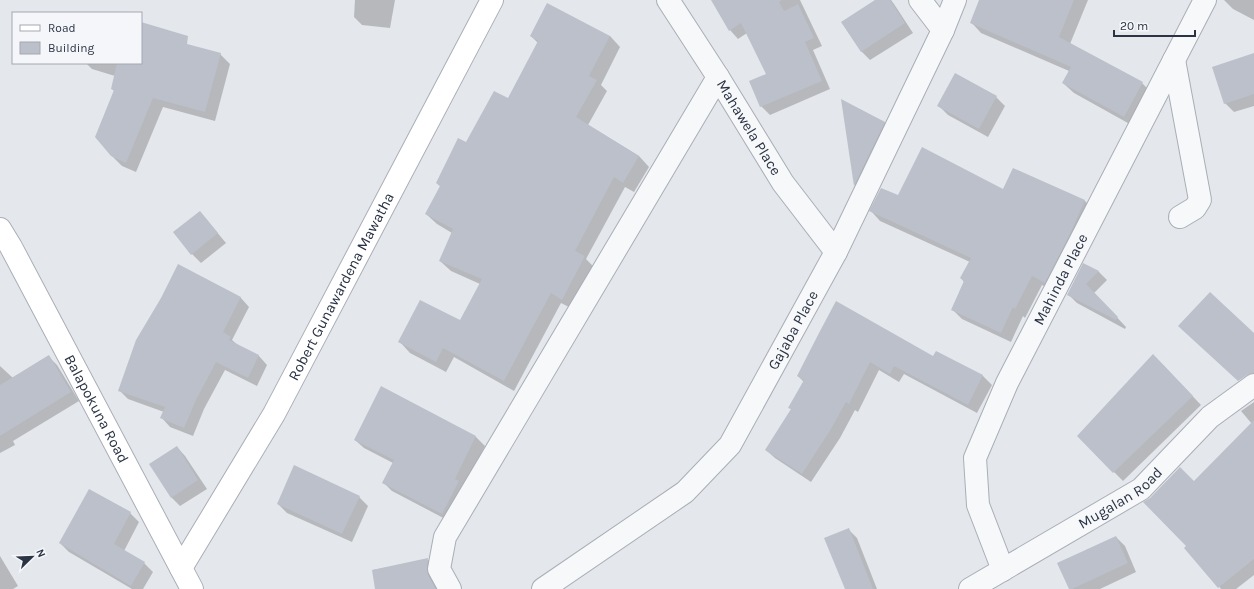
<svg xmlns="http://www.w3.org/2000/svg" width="1254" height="589" font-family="Karla,sans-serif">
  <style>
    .shadow { fill: #0003 }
    .building { fill: #bbc0ca }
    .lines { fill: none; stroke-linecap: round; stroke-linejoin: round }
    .minor-casing { stroke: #a9aeb7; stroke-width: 24 }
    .secondary-casing { stroke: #a9aeb7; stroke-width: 24 }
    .minor { stroke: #f7f8fa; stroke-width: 22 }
    .secondary { stroke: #fff; stroke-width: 22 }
    .labels { text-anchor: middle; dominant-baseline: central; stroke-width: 3; stroke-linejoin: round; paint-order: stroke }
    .street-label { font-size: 15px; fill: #2b3445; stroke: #f4f6f9 }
  </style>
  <rect width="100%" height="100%" fill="#e4e7ec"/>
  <g class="shadow">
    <path d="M 355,0 L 395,0 L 390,28 L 362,25 L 354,17 Z"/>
    <path d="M 712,0 L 801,0 L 800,0 L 822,46 L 813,50 L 830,89 L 770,115 L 761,106 L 767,75 L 747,33 L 738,39 L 730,30 Z"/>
    <path d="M 877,0 L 891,0 L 894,4 L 913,33 L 870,60 L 861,51 Z"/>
    <path d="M 980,0 L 1088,0 L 1070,44 L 1142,83 L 1152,93 L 1135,127 L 1074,93 L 1063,83 L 1069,71 L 981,33 L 971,22 Z"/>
    <path d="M 1224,0 L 1254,0 L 1254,20 L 1233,9 Z"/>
    <path d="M 531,36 L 610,36 L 620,47 L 601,85 L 607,91 L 588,125 L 639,156 L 649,167 L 634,192 L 625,187 L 586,259 L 595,268 L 573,309 L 561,303 L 514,391 L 454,357 L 446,372 L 410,353 L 400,342 L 460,322 L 480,284 L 451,271 L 440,261 L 452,233 L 437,224 L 426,214 L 441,187 L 437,183 L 467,144 L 508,99 L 538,43 Z"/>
    <path d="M 141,46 L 220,54 L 230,64 L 215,121 L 163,107 L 136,172 L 122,166 L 112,156 L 115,92 L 112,89 L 115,76 L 92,69 L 86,63 L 141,63 Z"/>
    <path d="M 1254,54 L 1254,106 L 1234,112 L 1225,103 Z"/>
    <path d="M 996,97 L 1005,106 L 988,137 L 948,115 L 939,106 Z"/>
    <path d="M 842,101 L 884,122 L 893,131 L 863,194 L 855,185 Z"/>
    <path d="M 1013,169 L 1085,201 L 1094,211 L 1055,292 L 1042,285 L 1025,318 L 1023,316 L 1011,342 L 962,319 L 952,309 L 964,282 L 961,278 L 970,262 L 880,221 L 871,211 L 898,197 L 1003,190 Z"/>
    <path d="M 200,212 L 226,243 L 201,263 L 192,254 L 174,233 Z"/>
    <path d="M 179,266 L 241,298 L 249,307 L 232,340 L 239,346 L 259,356 L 267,365 L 257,386 L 225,370 L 204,409 L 193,436 L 170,427 L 162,418 L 164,412 L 128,399 L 120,391 L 162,298 Z"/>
    <path d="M 1098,271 L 1107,280 L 1094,293 L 1126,327 L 1125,329 L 1077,303 L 1068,294 Z"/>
    <path d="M 821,334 L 934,358 L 937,352 L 983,376 L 992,385 L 977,413 L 904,374 L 899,382 L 879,370 L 858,412 L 855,410 L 840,438 L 811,482 L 775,458 L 766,450 L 792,410 L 790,408 L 804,382 L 798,376 Z"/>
    <path d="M 48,356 L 57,365 L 79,401 L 13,441 L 15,445 L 0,453 L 0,366 L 13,378 Z"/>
    <path d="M 1162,364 L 1201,405 L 1123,481 L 1078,436 Z"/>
    <path d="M 409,402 L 476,437 L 485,446 L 464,487 L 451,522 L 392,491 L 383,482 L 393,463 L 364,448 L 355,440 Z"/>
    <path d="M 1254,402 L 1254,575 L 1236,589 L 1221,589 L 1188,546 L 1194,482 L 1252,424 L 1241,411 Z"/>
    <path d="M 177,447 L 185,456 L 207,489 L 180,506 L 171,497 Z"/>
    <path d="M 89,491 L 130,513 L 139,522 L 124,551 L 144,563 L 153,572 L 143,589 L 132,589 L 69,552 L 60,543 Z"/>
    <path d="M 359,497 L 368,506 L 352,542 L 287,513 L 278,504 Z"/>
    <path d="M 848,529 L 857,538 L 877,589 L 846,589 Z"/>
    <path d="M 1116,537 L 1125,546 L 1136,572 L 1100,589 L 1071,589 Z"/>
    <path d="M 0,556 L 18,586 L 13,589 L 0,589 Z"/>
    <path d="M 428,560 L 437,568 L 439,589 L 376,589 L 373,570 Z"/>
  </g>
  <g class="building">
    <path d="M 711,0 L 782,0 L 779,2 L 784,11 L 798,4 L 814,38 L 805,42 L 822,81 L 760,107 L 749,81 L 766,74 L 741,23 L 729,31 Z"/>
    <path d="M 875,0 L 890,0 L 905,23 L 861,52 L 841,22 Z"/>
    <path d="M 979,0 L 1074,0 L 1059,37 L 1143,82 L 1124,117 L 1062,83 L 1071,67 L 970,23 Z"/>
    <path d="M 547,3 L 610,36 L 589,76 L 597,80 L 576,117 L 639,156 L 623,183 L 614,177 L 575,251 L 585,256 L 562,300 L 551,293 L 504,381 L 443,348 L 436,362 L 398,342 L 420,300 L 460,320 L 482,279 L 439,261 L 453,229 L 425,214 L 440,186 L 436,183 L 458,138 L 466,142 L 494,91 L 508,98 L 538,41 L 530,36 Z"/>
    <path d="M 141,22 L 188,36 L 187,44 L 221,53 L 205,112 L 153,98 L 126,163 L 111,156 L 95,137 L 114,90 L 111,89 L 117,63 L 141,63 Z"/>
    <path d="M 1254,53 L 1254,94 L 1224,104 L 1212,67 Z"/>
    <path d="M 955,73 L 997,96 L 979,129 L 937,106 Z"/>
    <path d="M 841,99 L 885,122 L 854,186 Z"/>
    <path d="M 922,147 L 1003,189 L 1013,168 L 1085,200 L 1070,234 L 1045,283 L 1032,276 L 1015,309 L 1013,307 L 1001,333 L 951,310 L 964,281 L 960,278 L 971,258 L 869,211 L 881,188 L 898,195 Z"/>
    <path d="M 200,211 L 218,233 L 191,255 L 173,232 Z"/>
    <path d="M 1083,263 L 1099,271 L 1086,284 L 1118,317 L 1116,320 L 1067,295 Z"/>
    <path d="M 178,264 L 241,297 L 223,332 L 231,337 L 229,340 L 259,355 L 248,378 L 216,362 L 196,400 L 184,428 L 160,418 L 165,407 L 118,391 L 136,340 L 161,298 Z"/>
    <path d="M 1210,292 L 1254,333 L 1254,373 L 1247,375 L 1238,381 L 1178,326 Z"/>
    <path d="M 836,301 L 933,356 L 936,351 L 983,375 L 968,405 L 894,366 L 890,374 L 870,362 L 849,404 L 846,402 L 831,429 L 802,474 L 765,450 L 791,409 L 788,408 L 804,380 L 797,376 L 819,333 Z"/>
    <path d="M 1153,354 L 1193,396 L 1113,473 L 1077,436 Z"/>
    <path d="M 49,355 L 71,392 L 0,436 L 0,385 Z"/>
    <path d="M 381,386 L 476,436 L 455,479 L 459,481 L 442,514 L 382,483 L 394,460 L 354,440 Z"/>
    <path d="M 1254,420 L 1254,559 L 1218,588 L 1184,548 L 1186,546 L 1143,502 L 1150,498 L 1180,467 L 1194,481 Z"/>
    <path d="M 177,446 L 198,480 L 171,498 L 149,464 Z"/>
    <path d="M 294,465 L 360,496 L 342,534 L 277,504 Z"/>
    <path d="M 89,489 L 131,512 L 114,544 L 145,562 L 131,586 L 59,543 Z"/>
    <path d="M 849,528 L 873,589 L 845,589 L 824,538 Z"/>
    <path d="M 1116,536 L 1128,563 L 1072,589 L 1069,589 L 1057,563 Z"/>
    <path d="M 428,558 L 427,567 L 428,575 L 436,589 L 375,589 L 372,570 Z"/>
  </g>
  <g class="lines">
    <defs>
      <g id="minor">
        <path id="s1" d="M 668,0 L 718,77 L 783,183 L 836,252"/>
        <path d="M 920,0 L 943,30"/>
        <path d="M 1174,60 L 1200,200 L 1195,208 L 1180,217"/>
        <path id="s2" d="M 1003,570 L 978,505 L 975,458 L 1007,383 L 1205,0"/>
        <path d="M 450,589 L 439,569 L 445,537 L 718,77"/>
        <path id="s3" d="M 543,589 L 685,492 L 730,445 L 836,252 L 943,30 L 955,0"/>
        <path id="s4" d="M 970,589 L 1141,489 L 1210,417 L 1254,385"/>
      </g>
      <g id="secondary">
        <path id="s5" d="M 0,229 L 11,247 L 192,589"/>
        <path id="s6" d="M 181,568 L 274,414 L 492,0"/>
      </g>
    </defs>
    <use href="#minor" class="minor-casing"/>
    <use href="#secondary" class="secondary-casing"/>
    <use href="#minor" class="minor"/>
    <use href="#secondary" class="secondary"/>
  </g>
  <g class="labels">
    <g class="street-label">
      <text stroke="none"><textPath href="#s1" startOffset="151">Mahawela Place</textPath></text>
      <text stroke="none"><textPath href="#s2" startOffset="315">Mahinda Place</textPath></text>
      <text stroke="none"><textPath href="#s6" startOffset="324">Robert Gunawardena Mawatha</textPath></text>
      <text stroke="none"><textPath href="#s3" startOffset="368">Gajaba Place</textPath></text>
      <text stroke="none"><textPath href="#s5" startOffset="204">Balapokuna Road</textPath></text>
      <text stroke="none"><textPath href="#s4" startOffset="176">Mugalan Road</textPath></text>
    </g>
  </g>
  <rect x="12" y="12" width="130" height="52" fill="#f4f6f9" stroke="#a4a8b1"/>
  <rect x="20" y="25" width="20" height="6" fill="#ffffff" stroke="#a4a8b1"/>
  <text x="48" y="32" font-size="12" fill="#2b3445">Road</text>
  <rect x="20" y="42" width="20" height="12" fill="#bbc0ca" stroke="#a4a8b1"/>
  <text x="48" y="52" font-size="12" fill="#2b3445">Building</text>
  <g transform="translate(32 557) rotate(67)" stroke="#f4f6f9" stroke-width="3" paint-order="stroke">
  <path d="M0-3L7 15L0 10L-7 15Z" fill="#2b3445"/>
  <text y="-6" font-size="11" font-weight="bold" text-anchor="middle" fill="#2b3445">N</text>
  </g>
  <path d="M1114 30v6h81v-6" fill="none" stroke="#2b3445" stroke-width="2"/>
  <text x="1120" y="30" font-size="12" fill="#2b3445" stroke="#f4f6f9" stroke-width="3" paint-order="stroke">20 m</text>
</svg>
